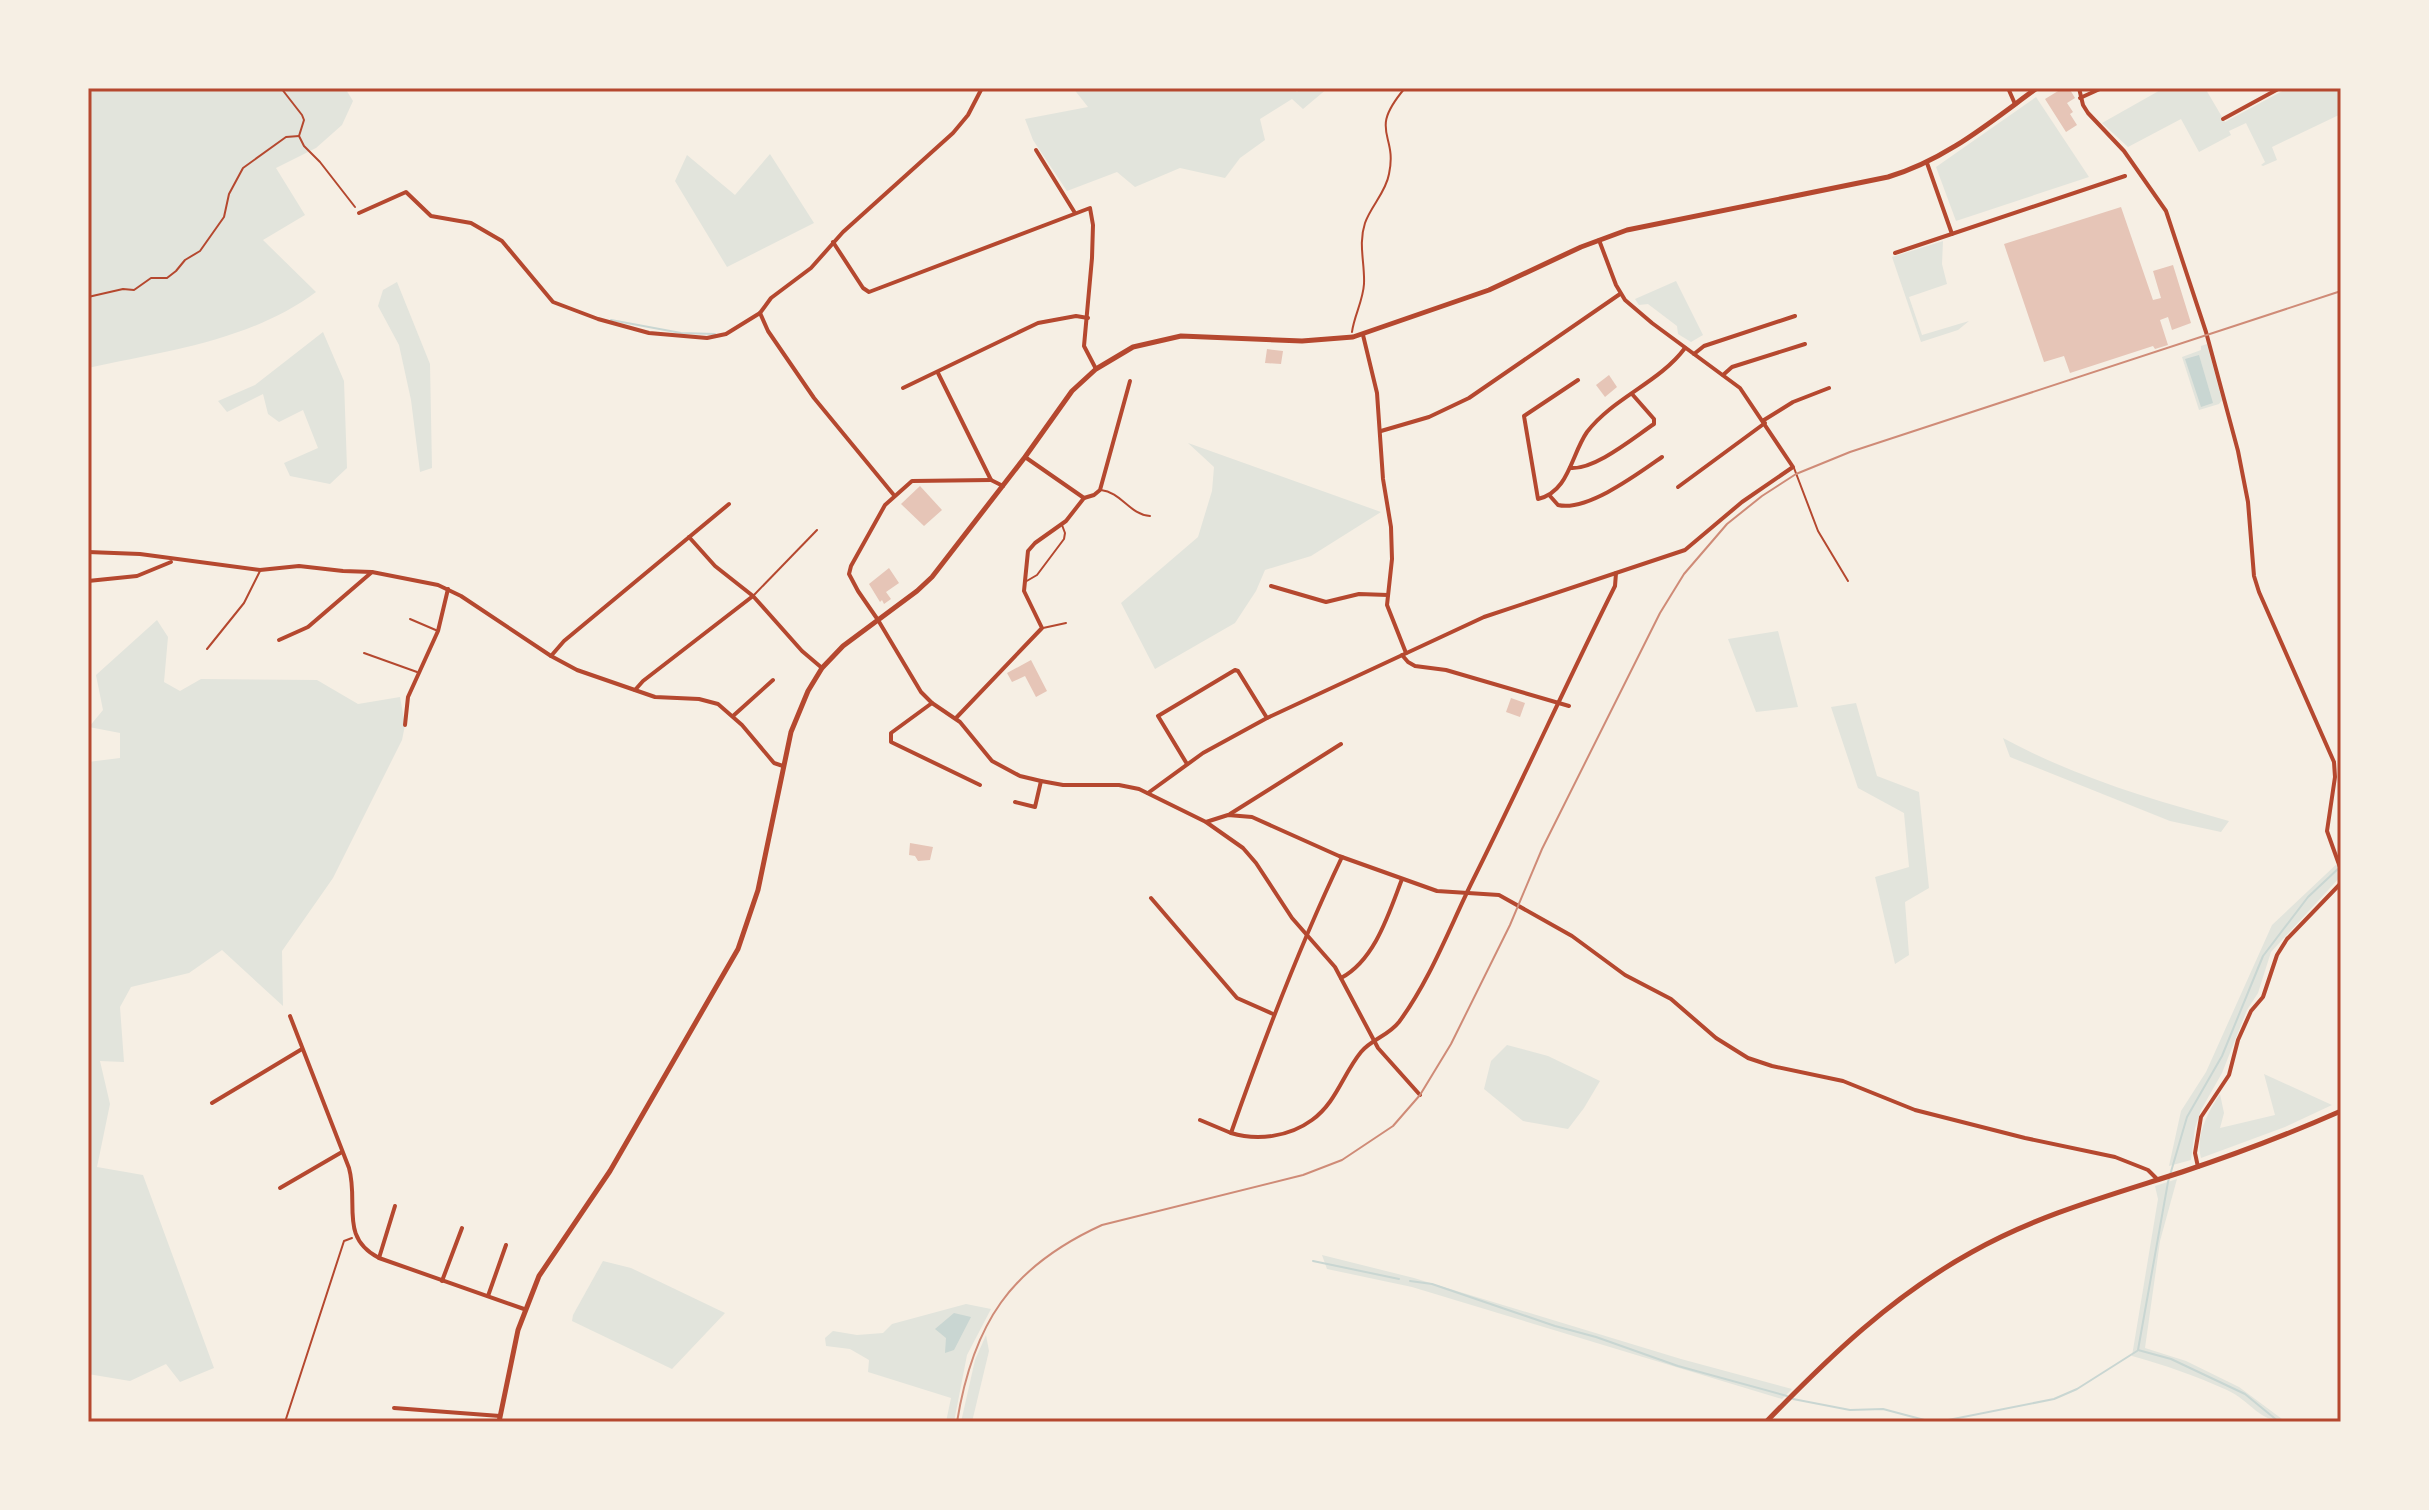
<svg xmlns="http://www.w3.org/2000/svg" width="2429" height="1510" font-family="Arial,sans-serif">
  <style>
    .green { fill: #e2e4dc }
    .water { fill: #c9d6d2 }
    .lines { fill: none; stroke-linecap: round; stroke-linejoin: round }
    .stream { stroke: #c9d6d2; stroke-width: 2 }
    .building { fill: #e6c5b7 }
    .path { stroke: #b5482f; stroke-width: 2 }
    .service { stroke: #b5482f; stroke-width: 2 }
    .minor { stroke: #b5482f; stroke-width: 4 }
    .tertiary { stroke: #b5482f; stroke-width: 5 }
    .rail { stroke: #cf8b77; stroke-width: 2 }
    .neatline { fill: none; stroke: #b5482f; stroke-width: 3 }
  </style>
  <rect width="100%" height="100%" fill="#f6efe4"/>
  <g class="green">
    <path d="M 88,88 L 345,88 L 353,101 L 342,125 L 316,148 L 276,168 L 305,215 L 263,240 L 316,292 C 250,341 166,351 88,368 Z"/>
    <path d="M 1073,88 L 1292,88 L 1297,92 L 1302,88 L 1328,88 L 1303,109 L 1292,99 L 1260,119 L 1265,140 L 1240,158 L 1225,178 L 1180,168 L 1135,187 L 1117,172 L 1067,191 L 1033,140 L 1025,119 L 1088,107 Z"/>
    <path d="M 2164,88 L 2205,88 L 2225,122 L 2288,88 L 2332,88 L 2341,91 L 2341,114 L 2272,147 L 2277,160 L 2263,166 L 2261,165 L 2265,162 L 2246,123 L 2229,131 L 2231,135 L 2199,152 L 2181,119 L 2128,147 L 2102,123 Z"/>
    <path d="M 2036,97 L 2089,177 L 1956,221 L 1936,167 Z"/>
    <path d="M 770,154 L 814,223 L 727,267 L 675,181 L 687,155 L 735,195 Z"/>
    <path d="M 1943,241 L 1942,264 L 1947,284 L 1909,297 L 1922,335 L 1969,321 L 1958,330 L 1921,342 L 1892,257 Z"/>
    <path d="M 1676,281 L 1703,335 L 1691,342 L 1678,334 L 1677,326 L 1648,304 L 1639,305 L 1635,299 Z"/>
    <path d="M 397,282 L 430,364 L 432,468 L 420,472 L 411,400 L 399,345 L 378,306 L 383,290 Z"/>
    <path d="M 323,332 L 344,381 L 347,468 L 330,484 L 290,476 L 284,463 L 318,448 L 303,410 L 279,422 L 268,414 L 263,394 L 227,412 L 218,401 L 255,385 Z"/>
    <path d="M 2207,344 L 2222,400 L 2219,404 L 2199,410 L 2182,357 L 2201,350 L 2201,346 Z"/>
    <path d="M 1188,443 L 1381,512 L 1311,556 L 1265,570 L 1256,591 L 1235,623 L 1155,669 L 1121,603 L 1198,537 L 1212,491 L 1214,467 Z"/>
    <path d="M 157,620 L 168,637 L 164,682 L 180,691 L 201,679 L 317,680 L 358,704 L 400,697 L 405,725 L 402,740 L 333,878 L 282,951 L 283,1006 L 222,950 L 189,973 L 131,987 L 120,1007 L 124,1062 L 100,1061 L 110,1104 L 97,1167 L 143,1175 L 214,1368 L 180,1382 L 166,1364 L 130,1381 L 88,1374 L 88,762 L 120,758 L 120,733 L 89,727 L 103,710 L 96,675 Z"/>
    <path d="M 1778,631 L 1798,707 L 1756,712 L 1728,639 Z"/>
    <path d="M 1856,703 L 1877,776 L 1919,792 L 1929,888 L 1905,902 L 1909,955 L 1895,964 L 1875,877 L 1909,867 L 1904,813 L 1858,788 L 1831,707 Z"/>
    <path d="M 2003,738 C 2075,777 2150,799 2229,821 L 2221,832 L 2170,821 L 2010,757 Z"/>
    <path d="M 2341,860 L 2341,876 L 2271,952 L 2258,993 L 2247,1010 L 2222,1073 L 2201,1110 L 2195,1128 L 2191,1160 L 2169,1166 L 2181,1111 L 2206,1072 L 2272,925 Z"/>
    <path d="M 1507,1045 L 1548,1056 L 1600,1081 L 1584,1108 L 1568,1129 L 1523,1121 L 1484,1089 L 1491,1061 Z"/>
    <path d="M 2264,1074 L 2332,1105 L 2285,1127 L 2201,1158 C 2195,1136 2208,1112 2220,1094 L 2224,1113 L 2220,1128 L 2275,1115 Z"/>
    <path d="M 2177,1179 L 2160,1241 L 2145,1348 L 2186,1361 L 2239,1387 L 2286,1422 C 2259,1422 2251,1401 2227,1390 C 2196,1376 2165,1365 2132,1356 L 2158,1199 L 2155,1186 Z"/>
    <path d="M 1322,1255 L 1414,1278 L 1681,1359 L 1792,1389 L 1782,1399 L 1412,1287 L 1327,1269 Z"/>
    <path d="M 603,1261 L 631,1268 L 725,1313 L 672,1369 L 572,1321 L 573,1315 Z"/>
    <path d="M 966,1304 L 991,1309 L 967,1355 L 954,1422 L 946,1422 L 951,1398 L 868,1372 L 869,1360 L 850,1349 L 826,1346 L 825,1338 L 833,1331 L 857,1335 L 883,1333 L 892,1324 Z"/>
    <path d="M 986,1335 L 989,1351 L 972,1422 L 961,1422 L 975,1360 Z"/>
  </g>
  <g class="water">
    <path d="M 2199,355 L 2213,403 L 2201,407 L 2185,359 Z"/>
    <path d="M 954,1313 L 971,1317 L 954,1350 L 945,1353 L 946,1338 L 935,1329 Z"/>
  </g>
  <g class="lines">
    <g class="stream">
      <path d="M 611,320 L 681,333 L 715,334"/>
      <path d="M 1313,1261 L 1399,1279"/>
      <path d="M 1410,1281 L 1432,1284 L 1555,1326 L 1596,1337 L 1678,1366 L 1787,1396"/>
      <path d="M 1793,1399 L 1850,1410 L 1883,1409 L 1932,1422"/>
      <path d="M 1938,1422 L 2054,1399 L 2077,1389 L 2137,1351"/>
      <path d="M 2279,1422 L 2245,1394 L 2171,1359 L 2138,1350 L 2168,1182 L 2187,1117 L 2222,1056 L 2263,956 L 2308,897 L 2340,867"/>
    </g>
  </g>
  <g class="building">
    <path d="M 2063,88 L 2069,88 L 2075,98 L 2067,103 L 2073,112 L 2070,114 L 2077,125 L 2066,132 L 2045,99 Z"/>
    <path d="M 2121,207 L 2153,300 L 2161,298 L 2153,271 L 2173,265 L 2191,323 L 2172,330 L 2168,317 L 2160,320 L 2168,345 L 2155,349 L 2153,346 L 2070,373 L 2064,356 L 2044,362 L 2004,244 Z"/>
    <path d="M 1267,349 L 1283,351 L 1281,364 L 1265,363 Z"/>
    <path d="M 1609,375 L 1617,387 L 1605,397 L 1596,385 Z"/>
    <path d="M 920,486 L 942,510 L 924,526 L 901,504 Z"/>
    <path d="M 889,568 L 899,583 L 886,592 L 891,599 L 884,604 L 882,600 L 880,602 L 869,584 Z"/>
    <path d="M 1031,660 L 1047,691 L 1036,697 L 1025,676 L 1012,682 L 1007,673 Z"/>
    <path d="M 1511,698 L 1525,703 L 1520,717 L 1506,712 Z"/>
    <path d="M 910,843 L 933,847 L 930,860 L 918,861 L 915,856 L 909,855 Z"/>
  </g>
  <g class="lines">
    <g class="path">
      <path d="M 281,88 L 302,115 L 304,120 L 299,136 L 304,146 L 320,162 L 355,207"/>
      <path d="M 88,297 L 123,289 L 134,290 L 151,278 L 167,278 L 176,271 L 185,260 L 200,251 L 224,217 L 229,194 L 243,168 L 286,137 L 299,136"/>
      <path d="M 1352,332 C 1354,316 1363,301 1364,284 C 1365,263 1358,244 1365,223 C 1371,206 1386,192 1389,174 C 1398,132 1367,133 1405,88"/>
      <path d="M 285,1422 L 344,1241 L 352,1238"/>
    </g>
    <g class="service">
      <path d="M 1794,468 L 1818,531 L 1848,581"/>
      <path d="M 1101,490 C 1121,492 1130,515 1150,516"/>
      <path d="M 1025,582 L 1037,575 L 1064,539 L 1065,533 L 1062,525"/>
      <path d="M 754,595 L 817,530"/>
      <path d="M 410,619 L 438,631"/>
      <path d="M 1043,628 L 1066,623"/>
      <path d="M 207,649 L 244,603 L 260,571"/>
      <path d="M 364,653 L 417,672"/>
    </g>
    <g class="minor">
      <path d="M 2008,88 L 2015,104"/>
      <path d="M 2079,88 L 2083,105 L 2088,113 L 2124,151 L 2166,211 L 2206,332 L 2238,451 L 2248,502 L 2254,576 L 2259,592 L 2334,762 L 2335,777 L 2327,831 L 2341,870"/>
      <path d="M 2080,98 L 2102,88"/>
      <path d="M 2223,119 L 2280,88"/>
      <path d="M 1036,150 L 1075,213"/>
      <path d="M 1927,163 L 1952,234"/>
      <path d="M 359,213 L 406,192 L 431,216 L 471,223 L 502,241 L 553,302 L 598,319 L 649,333 L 707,338 L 726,334 L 760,313 L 768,331 L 814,398 L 893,494"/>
      <path d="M 833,242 L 863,288 L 869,292 L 1090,208 L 1093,225 L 1092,258 L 1084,346 L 1096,369"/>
      <path d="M 1895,253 L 2125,176"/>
      <path d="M 760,313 L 771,298 L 811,268 L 843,232 L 953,133 L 968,115 L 982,88"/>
      <path d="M 1363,335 L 1377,393 L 1383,479 L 1391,527 L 1392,559 L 1387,605 L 1406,653"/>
      <path d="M 1694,354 L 1704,346 L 1795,316"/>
      <path d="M 938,373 L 991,480 L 1003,486"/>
      <path d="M 1723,375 L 1732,367 L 1805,344"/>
      <path d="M 1578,380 L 1524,416 L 1538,499 C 1569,492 1571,455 1587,432 C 1614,397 1659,383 1685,348"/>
      <path d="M 903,388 L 1038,323 L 1076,316 L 1088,318"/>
      <path d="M 1764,420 L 1793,402 L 1829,388"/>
      <path d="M 1381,431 L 1429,417 L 1469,398 L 1620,294"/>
      <path d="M 1570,468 C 1595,470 1633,438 1654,424 L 1654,419 L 1632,394"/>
      <path d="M 991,480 L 912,481 L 885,505 L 851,566 L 849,574 L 858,591 L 878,620 L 921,692 L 932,703 L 960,722 L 992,761 L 1020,776 L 1041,781 L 1063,785 L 1119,785 L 1139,789 L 1206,822 L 1243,848 L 1256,863 L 1292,918 L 1335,967 L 1378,1048 L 1420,1095"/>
      <path d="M 1678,487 L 1765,423"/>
      <path d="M 1550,496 L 1558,505 C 1587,512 1639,473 1662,457"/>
      <path d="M 1084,498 L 1094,495 L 1100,490 L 1130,381"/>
      <path d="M 689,537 L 715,566 L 753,596 L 802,651 L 822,668"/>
      <path d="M 88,552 L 140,554 L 260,570 L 299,566 L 343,571 L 372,572 L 438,585 L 461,596 L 551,656 L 577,670 L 655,697 L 699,699 L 718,704 L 742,725 L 774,763 L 783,766"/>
      <path d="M 88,581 L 137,576 L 171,562"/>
      <path d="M 1271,586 L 1326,602 L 1359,594 L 1388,595"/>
      <path d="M 279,640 L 308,627 L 372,572"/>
      <path d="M 1402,655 L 1408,662 L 1415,666 L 1446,670 L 1569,706"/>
      <path d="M 551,656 L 564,641 L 729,504"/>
      <path d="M 635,690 L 643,681 L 753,596"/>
      <path d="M 932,703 L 891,733 L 891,742 L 980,785"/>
      <path d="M 733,716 L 773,680"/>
      <path d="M 956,718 L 1042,628 L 1024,591 L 1028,551 L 1035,543 L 1066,521 L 1084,498 L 1025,457"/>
      <path d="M 405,725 L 408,697 L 438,631 L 448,589"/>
      <path d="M 1187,764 L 1158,716 L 1235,670 L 1238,671 L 1267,718"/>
      <path d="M 1148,793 L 1203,753 L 1267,718 L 1484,617 L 1685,550 L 1742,502 L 1793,467 L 1740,388 L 1652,323 L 1625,300 L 1616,285 L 1599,240"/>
      <path d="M 1015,802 L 1035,807 L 1041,781"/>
      <path d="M 1230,814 L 1341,744"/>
      <path d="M 1206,822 L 1228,815 L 1252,817 L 1339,856 L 1437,891 L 1499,895 L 1572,936 L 1625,975 L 1671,999 L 1716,1038 L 1748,1058 L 1772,1066 L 1843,1081 L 1915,1110 L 2025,1138 L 2115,1157 L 2148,1170 L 2158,1180"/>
      <path d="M 1151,898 L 1237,998 L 1273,1014"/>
      <path d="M 1341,978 C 1375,960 1389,913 1402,879"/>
      <path d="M 290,1016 L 349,1168 C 359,1204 339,1237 379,1258 L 524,1309"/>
      <path d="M 212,1103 L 302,1049"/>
      <path d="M 1200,1120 L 1231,1133 C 1264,1039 1299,947 1342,857"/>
      <path d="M 1231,1133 C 1257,1141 1289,1137 1312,1120 C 1336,1103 1343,1074 1361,1052 C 1372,1039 1388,1036 1399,1022 C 1430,980 1449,929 1472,882 C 1521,784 1566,684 1615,586 L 1616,573"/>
      <path d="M 2198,1167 L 2195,1153 L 2201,1117 L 2229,1075 L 2238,1040 L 2251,1011 L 2263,997 L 2277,955 L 2287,939 L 2341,883"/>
      <path d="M 280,1188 L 342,1152"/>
      <path d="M 379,1258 L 395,1206"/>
      <path d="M 442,1281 L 462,1228"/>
      <path d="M 488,1296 L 506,1245"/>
      <path d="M 394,1408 L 500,1416"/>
    </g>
    <g class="tertiary">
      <path d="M 499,1422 L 518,1330 L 539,1276 L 610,1171 L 738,949 L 758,890 L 791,732 L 808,691 L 822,668 L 843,646 L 917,591 L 932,577 L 1025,457 L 1072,391 L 1096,369 L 1133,347 L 1181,336 L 1302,341 L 1353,337 L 1489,290 L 1581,247 L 1627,230 L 1888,177 C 1945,160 1989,123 2037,88"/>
      <path d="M 1766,1422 C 1829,1357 1892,1296 1972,1252 C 2037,1215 2111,1195 2182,1172 C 2236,1154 2289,1134 2341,1111"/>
    </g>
    <path class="rail" d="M 957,1422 C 973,1324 1010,1267 1102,1225 L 1303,1175 L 1342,1160 L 1393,1126 L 1420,1095 L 1451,1044 L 1510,925 L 1542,849 L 1660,613 L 1684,574 L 1727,524 L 1762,496 L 1796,474 L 1850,452 L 2341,291"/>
  </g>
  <rect width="2429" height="1510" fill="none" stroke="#f6efe4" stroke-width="180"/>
  <rect x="90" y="90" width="2249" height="1330" class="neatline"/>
</svg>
